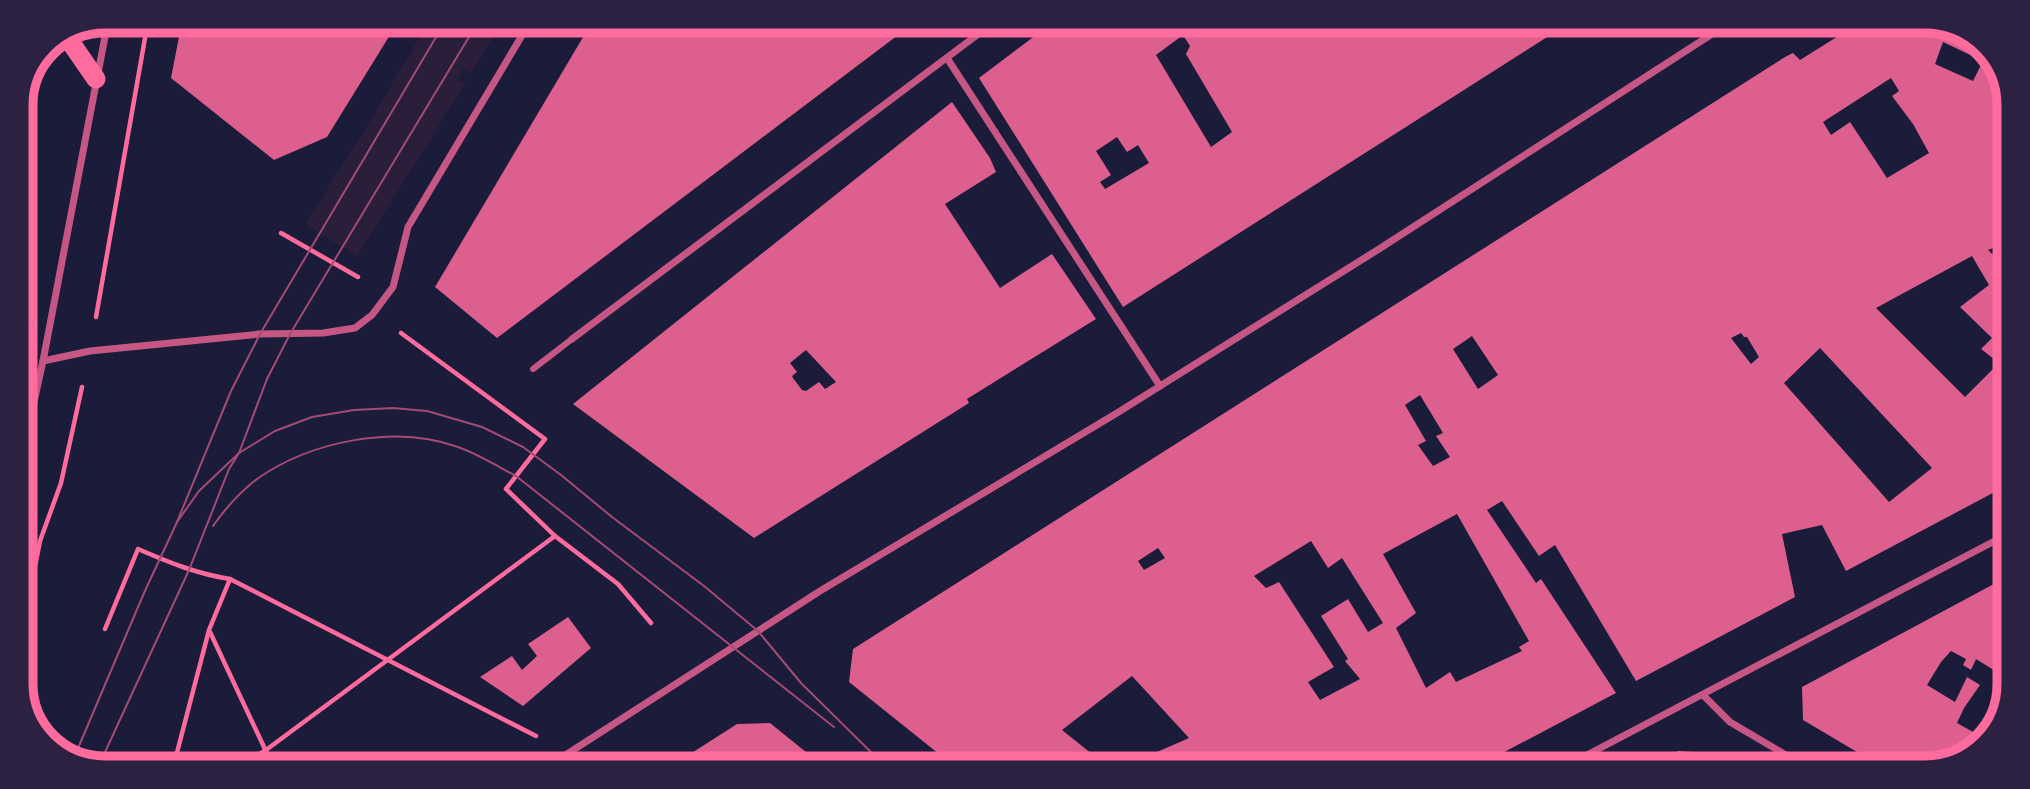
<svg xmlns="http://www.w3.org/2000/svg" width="2030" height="789" font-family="Ubuntu,sans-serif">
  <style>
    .green { fill: #2a1e3b }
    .building { fill: #dd5f8e; fill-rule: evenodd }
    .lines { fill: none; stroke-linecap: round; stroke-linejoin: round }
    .path { stroke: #ff6b9d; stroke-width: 4.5 }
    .pedestrian { stroke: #c65784; stroke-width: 6 }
    .minor { stroke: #c65784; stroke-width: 7 }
    .trunk { stroke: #ff6b9d; stroke-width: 19 }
    .tram { stroke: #a44b75; stroke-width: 2 }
    .rim { fill: none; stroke: #ff6b9d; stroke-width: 9 }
  </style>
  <rect width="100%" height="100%" fill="#1b1b3a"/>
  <path class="green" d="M 428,22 L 502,22 L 471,73 L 463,69 L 457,80 L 465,84 L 357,256 L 305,224 L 374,115 Z"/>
  <g class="building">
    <path d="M 182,21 L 398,22 L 327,137 L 274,160 L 171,78 Z"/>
    <path d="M 592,22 L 914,23 L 497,338 L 435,287 Z"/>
    <path d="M 1052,23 L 1560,25 L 1566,25 L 1123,307 L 979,78 ZM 1183,35 L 1190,46 L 1186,54 L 1232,132 L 1211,147 L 1156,55 ZM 1117,137 L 1127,152 L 1138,145 L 1149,163 L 1105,189 L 1100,182 L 1111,175 L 1096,151 Z"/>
    <path d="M 1856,25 L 1952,26 L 1991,54 L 2009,100 L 2009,107 L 2001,124 L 2009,135 L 2008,242 L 1988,250 L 2008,269 L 2006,486 L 1846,571 L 1822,525 L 1782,534 L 1795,597 L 1636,681 L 1555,545 L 1539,556 L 1502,501 L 1487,510 L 1536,583 L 1541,579 L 1616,693 L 1476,767 L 954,766 L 849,682 L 853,649 L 1785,57 L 1793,53 L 1800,60 ZM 1943,42 L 1983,61 L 1973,81 L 1935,64 ZM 1891,78 L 1899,91 L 1892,96 L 1913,124 L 1929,153 L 1887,178 L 1850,122 L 1831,135 L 1823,122 ZM 1972,256 L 1989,285 L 1960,307 L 1992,338 L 1981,349 L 1999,363 L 1965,397 L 1876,308 ZM 1741,333 L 1744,337 L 1747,337 L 1759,357 L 1751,364 L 1731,338 ZM 1472,336 L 1498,375 L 1478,389 L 1453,349 ZM 1820,348 L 1932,468 L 1889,502 L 1784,383 ZM 1420,395 L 1443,433 L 1436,436 L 1450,457 L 1433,466 L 1418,445 L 1426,441 L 1405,405 ZM 1457,514 L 1529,641 L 1519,647 L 1522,651 L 1456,682 L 1450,672 L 1426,688 L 1396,628 L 1416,613 L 1383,554 ZM 1311,541 L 1328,568 L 1342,558 L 1383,623 L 1368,632 L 1348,599 L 1321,616 L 1348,659 L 1345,661 L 1360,679 L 1320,700 L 1308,682 L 1334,667 L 1279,582 L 1266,588 L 1254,576 ZM 1158,548 L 1165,558 L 1144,570 L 1138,561 ZM 1132,676 L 1189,738 L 1134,762 L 1124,753 L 1102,762 L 1062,730 Z"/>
    <path d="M 952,102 L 990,158 L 996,172 L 945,204 L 1000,288 L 1052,254 L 1096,319 L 967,399 L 969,403 L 754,538 L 573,404 ZM 806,350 L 836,382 L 825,389 L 819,382 L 806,391 L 802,390 L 793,378 L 792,376 L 797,372 L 790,363 Z"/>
    <path d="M 2005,578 L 2005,677 L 1976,659 L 1971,670 L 1963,665 L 1966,659 L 1951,651 L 1941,662 L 1927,685 L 1955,702 L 1967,677 L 1980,685 L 1964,708 L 1957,723 L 1975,733 L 2005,682 L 2004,711 L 1972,754 L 1925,768 L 1884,768 L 1803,720 L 1802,687 Z"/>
    <path d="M 568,617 L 591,648 L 523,706 L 480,677 L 512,656 L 522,670 L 537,656 L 528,644 Z"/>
    <path d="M 770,723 L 822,765 L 673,765 L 737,724 Z"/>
    <path d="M 1678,751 L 1710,753 L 1736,768 L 1647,767 Z"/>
  </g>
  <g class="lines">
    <g class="path">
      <path d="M 281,233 L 358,277"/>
      <path d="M 96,317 L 148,21"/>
      <path d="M 401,333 L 545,439 L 506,489 L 555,536 L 618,584 L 651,623"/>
      <path d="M 105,629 L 138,549 C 168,562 197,574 230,579 L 536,736"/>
      <path d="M 210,632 L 272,764"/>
      <path d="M 21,637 L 40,541 L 61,483 L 82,387"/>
      <path d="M 174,764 L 209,630 L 230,579"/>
      <path d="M 243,764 L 266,750 L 555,536"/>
    </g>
    <path class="pedestrian" d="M 533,369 L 572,339"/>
    <g class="minor">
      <path d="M 947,58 L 1160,386"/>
      <path d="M 572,339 L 993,23"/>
      <path d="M 43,361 L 90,351 L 260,334 L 323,333 L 355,328 L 372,315 L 393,287 L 408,227 L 530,22"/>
      <path d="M 21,461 L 43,361 L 108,21"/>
      <path d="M 1703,695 L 1730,722 L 1808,768"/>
      <path d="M 550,765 L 820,591 L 1117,413 L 1379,249 L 1726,25"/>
      <path d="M 1564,767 L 2006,535"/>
    </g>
    <path class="trunk" d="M 67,37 L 96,79"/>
    <g class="tram">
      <path d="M 177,522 L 199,491 L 239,453 L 275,431 L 312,417 L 354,410 L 393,408 L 427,411 L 482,427 L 523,447 L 561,475 L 612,517 L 704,586 L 758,631 L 801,683 L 884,765"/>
      <path d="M 213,526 C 225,509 240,492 257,479 C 311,441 396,424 458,447 C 478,454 497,466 516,476 L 834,727"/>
      <path d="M 73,760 L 144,593 L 177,522 L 231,391 L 260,334 L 445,22"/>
      <path d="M 100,763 L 189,570 L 229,469 L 239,453 L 267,379 L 290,334 L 478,22"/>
    </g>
  </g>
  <path d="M0 0H2030V789H0ZM105 33H1925A72 72 0 0 1 1997 105V684A72 72 0 0 1 1925 756H105A72 72 0 0 1 33 684V105A72 72 0 0 1 105 33Z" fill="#2d2142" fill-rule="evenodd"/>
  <path class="rim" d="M105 33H1925A72 72 0 0 1 1997 105V684A72 72 0 0 1 1925 756H105A72 72 0 0 1 33 684V105A72 72 0 0 1 105 33Z"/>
</svg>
